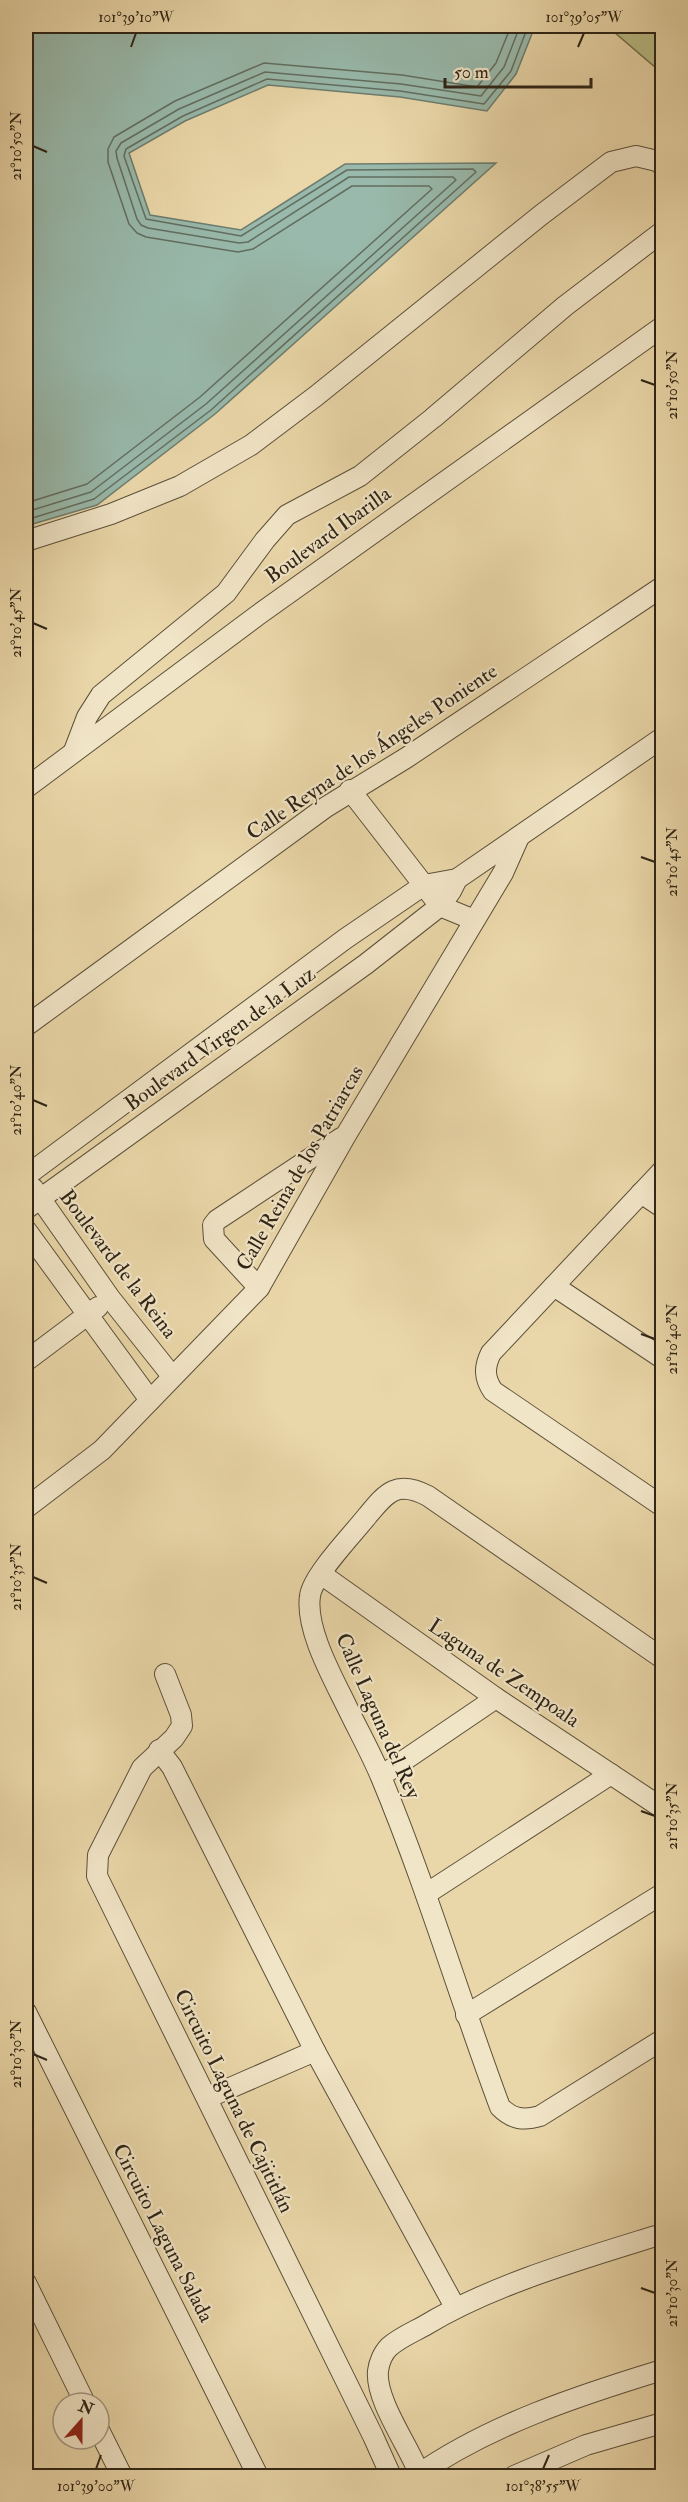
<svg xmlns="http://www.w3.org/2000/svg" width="688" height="2502" font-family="'IM FELL Double Pica',serif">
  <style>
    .green { fill: #babd86; stroke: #74704e; stroke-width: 1.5 }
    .water { fill: #98b9ab; stroke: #6d7d6f; stroke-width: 1.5 }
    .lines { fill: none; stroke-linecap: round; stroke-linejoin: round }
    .shore { stroke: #626e60; stroke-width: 1.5 }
    .minor-casing { stroke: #5c503a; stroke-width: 22 }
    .minor { stroke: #f1e5c7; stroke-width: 20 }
    .ticks { fill: none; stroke: #2d2315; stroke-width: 2 }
    .labels { text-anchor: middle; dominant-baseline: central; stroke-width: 4.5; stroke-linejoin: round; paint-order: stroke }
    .street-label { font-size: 21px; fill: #2d2315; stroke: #f1e5c7 }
    .neatline { fill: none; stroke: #2d2315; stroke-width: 2 }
    .ticks-label { font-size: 15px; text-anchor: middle; fill: #2d2315 }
  </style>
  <rect width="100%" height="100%" fill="#ead7a9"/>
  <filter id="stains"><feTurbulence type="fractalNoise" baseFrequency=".00333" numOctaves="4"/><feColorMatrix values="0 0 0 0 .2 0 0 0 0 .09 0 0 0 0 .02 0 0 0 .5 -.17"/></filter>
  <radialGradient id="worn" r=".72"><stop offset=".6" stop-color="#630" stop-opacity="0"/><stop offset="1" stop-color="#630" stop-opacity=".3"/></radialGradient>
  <path class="green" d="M 607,26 L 662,26 L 662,73 Z"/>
  <path class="water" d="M 26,26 L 535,26 L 516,74 L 487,111 L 400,97 L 268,85 L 185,121 L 129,153 L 150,215 L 241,230 L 345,164 L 496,163 L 215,414 L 97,505 L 26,526 Z"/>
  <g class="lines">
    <g class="shore">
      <path d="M 26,503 L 87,484 L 200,397 L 432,189 L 429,186 L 352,186 L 253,249 L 238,252 L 146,237 L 137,233 L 129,224 L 108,162 L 108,149 L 114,137 L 175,101 L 264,63 L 402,75 L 477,87 L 496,63 L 511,26"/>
      <path d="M 26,512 L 91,492 L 206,404 L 456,180 L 453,177 L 349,177 L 248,242 L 239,243 L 148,228 L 141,225 L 137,219 L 117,158 L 116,151 L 121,143 L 179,109 L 265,72 L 401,84 L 481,96 L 504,67 L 520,26"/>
      <path d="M 26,520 L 94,499 L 211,410 L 476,172 L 473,169 L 347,170 L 241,236 L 146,219 L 124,156 L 126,149 L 183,116 L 267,79 L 400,91 L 484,104 L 511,71 L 528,26"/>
    </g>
    <defs>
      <g id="minor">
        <path d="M 26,541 L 111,514 L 180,486 L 251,445 L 316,396 L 541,215 L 611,162 L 636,156 L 657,161 L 662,165"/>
        <path d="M 74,751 L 87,717 L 101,695 L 226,593 L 265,540 L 287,515 L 360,476 L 433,418 L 565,306 L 662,232"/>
        <path d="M 26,788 L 258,615 L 662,327"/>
        <path d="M 350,790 L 440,906 L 474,920"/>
        <path d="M 26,1026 L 326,807 L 406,758 L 662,587"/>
        <path d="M 662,1171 L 491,1353 C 484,1367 484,1378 493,1391 L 662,1506"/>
        <path d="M 26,1176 L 345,939 L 424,885 L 457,879 L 662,738"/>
        <path d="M 33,1188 L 110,1298 L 172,1376"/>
        <path d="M 641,1193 L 662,1207"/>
        <path d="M 26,1209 L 366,964 L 440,906 L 451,891 L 457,879"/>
        <path d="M 26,1230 L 150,1400"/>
        <path d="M 554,1286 L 662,1358"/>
        <path d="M 259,1288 L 214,1239 L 213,1225 L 217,1220 L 341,1138"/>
        <path d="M 26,1361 L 98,1307"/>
        <path d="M 26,1508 L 102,1450 L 259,1288 L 346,1135 L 503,873 L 519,837"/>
        <path d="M 321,1574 L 496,1698 L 662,1808"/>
        <path d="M 662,1658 L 428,1496 C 397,1480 387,1492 368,1515 C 354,1533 312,1576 310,1596 C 305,1629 333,1678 347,1707 C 358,1730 371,1753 381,1777 C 426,1885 459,1997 500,2107 C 512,2119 523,2121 540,2116 L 662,2040"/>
        <path d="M 165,1674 L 181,1715 L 182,1726 L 174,1738 L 142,1768 L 98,1855 L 97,1876 L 373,2436 L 391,2476"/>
        <path d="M 159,1750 L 172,1767 L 315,2051 L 455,2307"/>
        <path d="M 381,1776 L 496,1698"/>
        <path d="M 426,1894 L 611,1774"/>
        <path d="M 26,2012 L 258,2476"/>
        <path d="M 466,2015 L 662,1894"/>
        <path d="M 207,2098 L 315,2051"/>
        <path d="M 26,2283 L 85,2403"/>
        <path d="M 99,2430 L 122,2476"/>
        <path d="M 416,2476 C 489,2425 577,2396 662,2370"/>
        <path d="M 420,2476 C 411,2449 375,2401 378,2371 C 379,2363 383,2353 389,2347 C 399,2338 413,2332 424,2326 C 493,2284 585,2258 662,2234"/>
        <path d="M 514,2476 L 586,2445 L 662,2423"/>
      </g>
    </defs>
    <use href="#minor" class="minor-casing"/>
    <use href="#minor" class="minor"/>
  </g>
  <path class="ticks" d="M 131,47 L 136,33M 578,47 L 584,33M 33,146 L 47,152M 641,380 L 655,385M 33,623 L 47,629M 641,857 L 655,862M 33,1100 L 47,1106M 641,1334 L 655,1339M 33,1577 L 47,1583M 641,1811 L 655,1816M 33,2054 L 47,2060M 641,2288 L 655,2293M 96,2469 L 101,2455M 543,2469 L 549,2455"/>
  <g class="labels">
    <g class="street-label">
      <text transform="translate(328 535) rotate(-36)">Boulevard Ibarilla</text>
      <text transform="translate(372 752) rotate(-34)">Calle Reyna de los Ángeles Poniente</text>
      <text transform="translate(220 1039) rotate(-36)">Boulevard Virgen de la Luz</text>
      <text transform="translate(300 1168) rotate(-60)">Calle Reina de los Patriarcas</text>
      <text transform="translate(118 1264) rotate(53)">Boulevard de la Reina</text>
      <text transform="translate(504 1673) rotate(34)">Laguna de Zempoala</text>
      <text transform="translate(378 1716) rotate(66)">Calle Laguna del Rey</text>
      <text transform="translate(234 2101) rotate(64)">Circuito Laguna de Cajititlán</text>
      <text transform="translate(163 2233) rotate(63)">Circuito Laguna Salada</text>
    </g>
  </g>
  <rect width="688" height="2502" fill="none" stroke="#ead7a9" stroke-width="66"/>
  <g transform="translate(81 2421) rotate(21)"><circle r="28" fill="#f1e5c7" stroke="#a39780" stroke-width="1.5"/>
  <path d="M0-4.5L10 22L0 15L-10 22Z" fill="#8f2418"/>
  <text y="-9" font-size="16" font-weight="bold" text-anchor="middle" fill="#2d2315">N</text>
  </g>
  <path d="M445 78v9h146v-9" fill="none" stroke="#2d2315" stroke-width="3"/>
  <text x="454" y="78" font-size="18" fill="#2d2315" stroke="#f1e5c7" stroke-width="4.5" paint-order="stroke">50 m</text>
  <rect x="33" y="33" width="622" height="2436" class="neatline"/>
  <g class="ticks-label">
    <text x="136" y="22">101°39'10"W</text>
    <text x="584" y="22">101°39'05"W</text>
    <text transform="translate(16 146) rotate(-90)" y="5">21°10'50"N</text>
    <text transform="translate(672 385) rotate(-90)" y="5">21°10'50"N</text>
    <text transform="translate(16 623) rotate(-90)" y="5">21°10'45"N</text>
    <text transform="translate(672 862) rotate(-90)" y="5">21°10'45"N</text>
    <text transform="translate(16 1100) rotate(-90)" y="5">21°10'40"N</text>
    <text transform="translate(672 1339) rotate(-90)" y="5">21°10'40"N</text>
    <text transform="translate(16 1577) rotate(-90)" y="5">21°10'35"N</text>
    <text transform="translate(672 1816) rotate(-90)" y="5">21°10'35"N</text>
    <text transform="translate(16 2054) rotate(-90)" y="5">21°10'30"N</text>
    <text transform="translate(672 2293) rotate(-90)" y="5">21°10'30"N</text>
    <text x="96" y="2491">101°39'00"W</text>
    <text x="543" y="2491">101°38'55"W</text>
  </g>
  <rect width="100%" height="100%" filter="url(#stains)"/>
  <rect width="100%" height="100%" fill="url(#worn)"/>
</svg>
